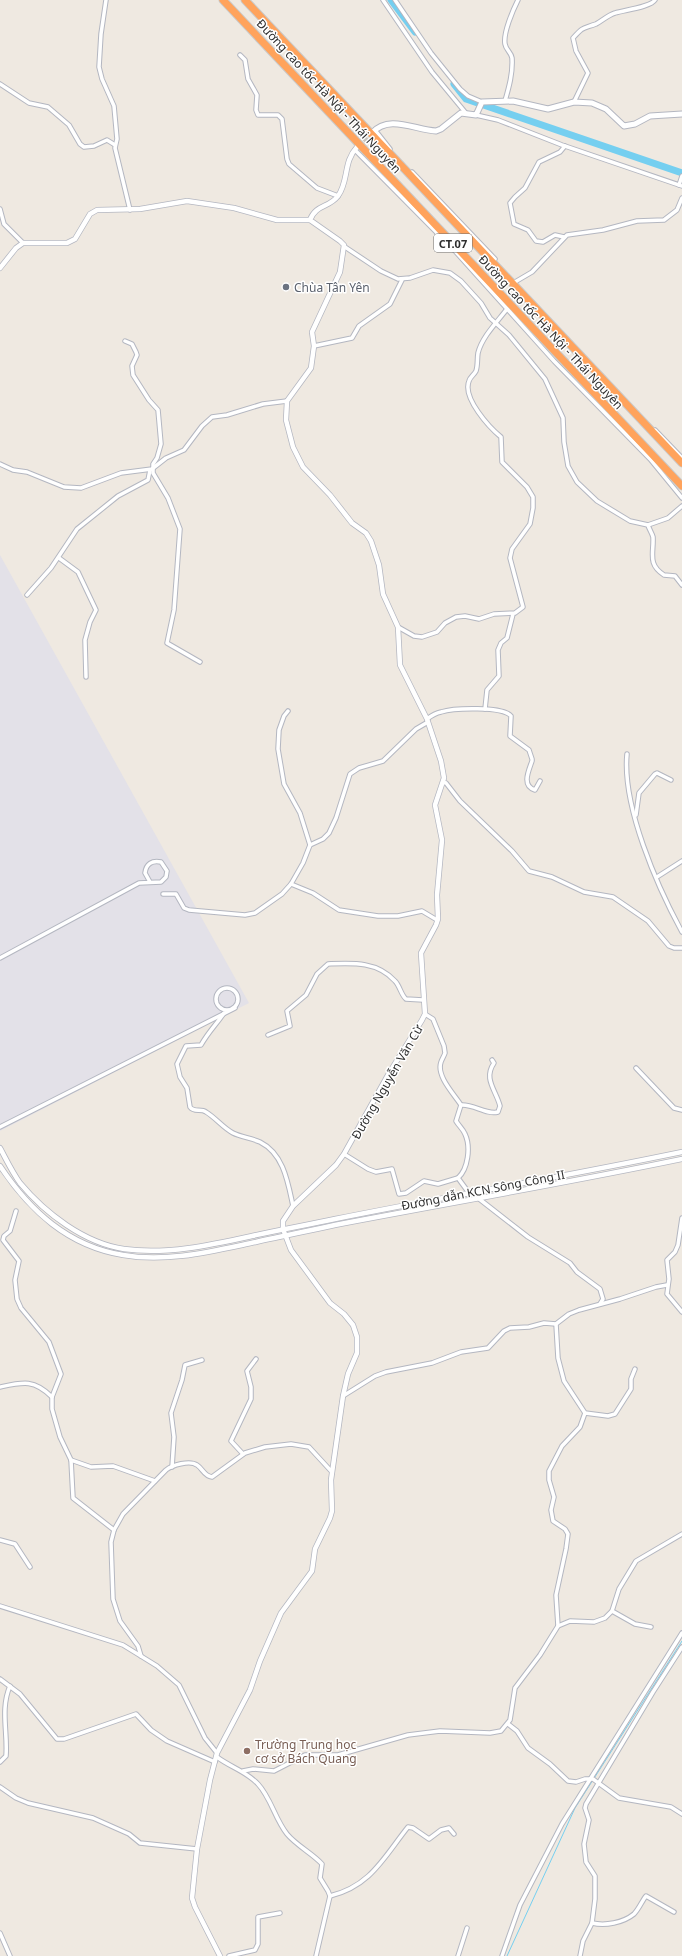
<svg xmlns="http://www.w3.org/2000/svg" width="682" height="1956" font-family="'Noto Sans',sans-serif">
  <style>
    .industrial { fill: #e3e1e8 }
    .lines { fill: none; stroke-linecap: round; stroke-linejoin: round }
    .stream { stroke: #75cff0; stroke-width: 1 }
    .river { stroke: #75cff0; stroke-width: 7 }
    .secondary-tunnel { stroke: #c8c4bd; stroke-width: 5; stroke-dasharray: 5 2.5; stroke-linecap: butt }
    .minor-casing { stroke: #b4b7c1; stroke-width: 5.5 }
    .tertiary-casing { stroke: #b4b7c1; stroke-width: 6 }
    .secondary-casing { stroke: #b4b7c1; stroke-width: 7 }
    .motorway-casing { stroke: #c9c9c9; stroke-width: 9 }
    .minor { stroke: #fff; stroke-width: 3.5 }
    .tertiary { stroke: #fff; stroke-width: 4.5 }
    .secondary { stroke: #fff; stroke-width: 5 }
    .motorway { stroke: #ffa35c; stroke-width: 7 }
    .worship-dot { fill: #6b7280; stroke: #fff; stroke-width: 1.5 }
    .education-dot { fill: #8d6e63; stroke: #fff; stroke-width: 1.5 }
    .labels { text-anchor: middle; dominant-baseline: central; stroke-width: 3; stroke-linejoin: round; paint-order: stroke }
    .shield { fill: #fff; stroke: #6d6d6d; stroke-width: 1 }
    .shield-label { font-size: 11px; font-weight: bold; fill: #2e2e2e }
    .street-label { font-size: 12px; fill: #2e2e2e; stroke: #fff }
    .worship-label { font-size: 12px; fill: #5b616d; stroke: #fff; text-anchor: start }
    .education-label { font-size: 12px; fill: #785e54; stroke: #fff; text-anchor: start }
  </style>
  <rect width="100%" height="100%" fill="#efe9e1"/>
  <path class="industrial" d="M 0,555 L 249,1003 L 0,1131 Z"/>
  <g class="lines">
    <path class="stream" d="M 507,1956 L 575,1808 L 682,1641"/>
    <g class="river">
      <path d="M 391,0 L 415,32"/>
      <path d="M 454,84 L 466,99 L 682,173"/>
    </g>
    <path class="secondary-tunnel" d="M 358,146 L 372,133"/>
    <defs>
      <g id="minor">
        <path d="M 106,0 L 101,34 L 99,67 L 102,79 L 114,106 L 117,139 L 115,148 L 130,210"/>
        <path d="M 383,0 L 432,72 L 465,112"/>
        <path d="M 395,0 L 431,53 L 460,89 L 468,96 L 482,102"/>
        <path d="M 240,55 L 245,60 L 248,79 L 257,95 L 256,110 L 258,115 L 278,115 L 282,119 L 287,159 L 289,164 L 317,188 L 338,196"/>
        <path d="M 0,84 L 29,103 L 48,107 L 69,125 L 80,144 L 84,147 L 94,146 L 107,140 L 115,145"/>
        <path d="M 505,101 C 509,87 513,73 512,58 C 511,52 506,50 505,44 C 503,33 513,10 518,0"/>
        <path d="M 574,102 L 588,73 L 576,51 L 573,38 C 584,26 582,29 596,24 C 602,21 608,15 615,13 C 624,10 651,7 655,0"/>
        <path d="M 476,115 L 498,120 L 562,145 L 682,186"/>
        <path d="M 375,130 L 390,149"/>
        <path d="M 355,150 L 455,251 L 554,361 L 650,459 L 682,498"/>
        <path d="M 412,172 L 495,259"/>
        <path d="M 679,185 L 682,176"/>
        <path d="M 0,209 L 4,224 L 23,243"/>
        <path d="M 564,237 L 555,235 L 543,242 L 536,241 L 528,230 L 514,224 L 510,203 L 515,197 L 525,188 L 539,162 L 560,152 L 565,146"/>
        <path d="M 345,247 L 381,271 L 398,279 L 410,278 L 433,270 L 450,273 L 461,281 L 481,303 L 490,318 L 509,335 L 545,379 L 563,418 L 564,442 L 568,466 L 577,482 L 597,501 L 630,521 L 648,525 L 668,518 L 682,506"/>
        <path d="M 515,282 L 532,272 L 567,235 L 603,230 L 637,221 L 664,220 L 677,210 L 682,198"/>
        <path d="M 125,341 L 132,344 L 136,352 L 137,355 L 132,366 L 133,375 L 149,400 L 158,410 L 161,444 L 157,458 L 153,464 L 153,473 L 168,498 L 180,529 L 174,610 L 167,643 L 200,662"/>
        <path d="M 314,346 L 352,338 L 359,326 L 390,304 L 402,280"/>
        <path d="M 655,430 L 682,458"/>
        <path d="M 0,464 L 13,470 L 27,472 L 64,487 L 81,488 L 121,473 L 152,469 L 166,458 L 184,450 L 202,426 L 212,417 L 227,415 L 263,404 L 287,401"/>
        <path d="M 648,525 C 649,529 652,533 653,537 C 654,553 647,564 664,575 L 675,576 L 682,585"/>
        <path d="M 59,558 L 78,572 L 96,610 L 90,622 L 85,640 L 86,677"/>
        <path d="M 27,595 L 51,568 L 77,529 L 118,496 L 148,480 L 150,470"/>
        <path d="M 398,627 L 414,636 L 422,637 L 437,632 L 445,623 L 456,617 L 465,616 L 479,619 L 494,614 L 515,613 L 523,607 L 510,558 L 512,549 L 530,524 L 533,508 L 533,497 L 527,487 L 502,462 L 501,437 C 490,428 462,398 469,381 C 470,377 474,375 476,371 C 478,365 477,359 478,353 C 482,337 497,322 507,309"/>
        <path d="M 485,709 L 487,690 L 499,676 L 498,650 L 501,643 L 507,638 L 513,614"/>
        <path d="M 288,711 L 284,716 L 279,730 L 278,749 L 284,784 L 300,813 L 310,845"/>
        <path d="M 427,719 C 431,716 436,713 441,712 C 453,708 503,706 511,716 L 510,736 L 529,750 L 532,759"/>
        <path d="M 627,754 C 622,806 657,886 682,932"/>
        <path d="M 532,761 C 529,770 521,786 535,790 L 540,781"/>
        <path d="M 443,782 L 446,783 L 460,801 L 512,851 L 529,871 L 552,877 L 584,892 L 613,897 L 648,921 L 669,946 L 674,948 L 682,948"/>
        <path d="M 636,815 L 639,793 L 655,774 L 657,773 L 671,780"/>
        <path d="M 657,877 L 682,861"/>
        <path d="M 291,884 L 313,893 L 339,910 L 378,916 L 398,916 L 422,911 L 437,920"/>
        <path d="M 163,894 L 176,894 L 184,908 L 189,910 L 245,915 L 255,913 L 282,894 L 291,884 L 303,863 L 310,845 L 323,839 L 329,833 L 336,818 L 350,774 L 359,768 L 383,761 L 416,729 L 428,722"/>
        <path d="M 0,958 L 139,883 L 161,882 L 166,877 L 167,871 L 161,862 C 152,860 146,864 145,873 L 150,882"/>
        <circle cx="227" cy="999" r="11"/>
        <path d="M 224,1013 C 216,1025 209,1031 201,1045 L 186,1046 L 177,1064 L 180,1077 L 187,1088 L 190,1107 C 194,1113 201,1108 206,1112 C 216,1118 223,1128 233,1133 C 241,1137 251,1138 260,1142 C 284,1154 288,1183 293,1206"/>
        <path d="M 425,1014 L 433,1019 L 444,1046 L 445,1053 C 444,1056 442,1059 441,1062 C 436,1076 454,1094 461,1105 L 456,1121 C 459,1126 463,1129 465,1134 C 471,1147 468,1169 458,1178 L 469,1193"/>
        <path d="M 268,1035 L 290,1026 L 287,1011 L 306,995 L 317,974 L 328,964 C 352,963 377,961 395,981 C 400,986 401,995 406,999 L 423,1000"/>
        <path d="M 636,1068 L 674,1108 L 682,1110"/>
        <path d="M 461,1105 C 474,1104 486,1115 498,1112 L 500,1106 C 496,1090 483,1079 494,1063 L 492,1060"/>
        <path d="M 0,1127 L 235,1008"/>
        <path d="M 344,1154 L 368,1169 L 376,1172 L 392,1169 L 399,1194 L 406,1193 L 424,1181 L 438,1184 L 458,1178"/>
        <path d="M 478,1198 L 528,1237 L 570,1263 L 577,1272 L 600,1289 L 603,1299 L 600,1304"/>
        <path d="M 16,1211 L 10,1231 L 4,1236 L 3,1240 L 19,1261 L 15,1280 L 17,1299 L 21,1308 L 49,1342 L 61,1374 L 52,1397 L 52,1409 L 60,1437 L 71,1460 L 73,1498 L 114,1530"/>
        <path d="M 682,1218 L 678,1245 L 675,1252 L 667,1260 L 669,1279 L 667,1294 L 682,1312"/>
        <path d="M 556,1324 L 558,1358 L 564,1381 L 585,1413 L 608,1416 L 615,1414 L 631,1389 L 631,1379 L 635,1369"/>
        <path d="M 0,1387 C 23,1382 34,1379 52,1397"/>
        <path d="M 343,1396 L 375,1376 L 386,1372 L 432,1363 L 461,1352 L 488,1348 L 504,1331 L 510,1328 L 529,1327 L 544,1323 L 556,1324 L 569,1314 L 579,1310 L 620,1299 L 656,1287 L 667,1285"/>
        <path d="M 243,1454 L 231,1441 L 251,1399 L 251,1387 L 247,1371 L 256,1359"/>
        <path d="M 71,1460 L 91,1467 L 113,1466 L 155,1481"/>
        <path d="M 172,1467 L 174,1437 L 171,1413 L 182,1380 L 185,1365 L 202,1360"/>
        <path d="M 0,1540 L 15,1544 L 30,1567"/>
        <path d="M 0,1606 L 123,1645 L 157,1666 L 179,1685 L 205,1738 L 217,1753"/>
        <path d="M 612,1611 L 635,1624 L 651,1627"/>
        <path d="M 558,1626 L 556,1595 L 566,1549 L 568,1534 L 565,1529 L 553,1521 L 551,1510 L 554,1497 L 549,1480 L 549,1471 L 562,1446 L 580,1427 L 585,1413"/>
        <path d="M 141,1656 L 138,1646 L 120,1621 L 113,1599 L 111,1542 L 114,1530 L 123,1514 L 166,1470 C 172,1465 190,1460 197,1465 C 203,1469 204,1476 212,1477 L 245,1453 L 265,1447 L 291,1444 L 309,1447 L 332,1472"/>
        <path d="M 0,1679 L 20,1694 L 57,1739 L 64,1739 L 136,1714 L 151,1730 L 167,1741 L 215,1762"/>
        <path d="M 508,1724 L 517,1731 L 528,1748 L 550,1764 L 568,1781 L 576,1782 L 585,1779 L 593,1779 L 619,1798 L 671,1807 L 682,1814"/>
        <path d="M 217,1757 C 230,1767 246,1771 258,1784 C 271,1798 275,1819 287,1834 C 297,1846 312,1853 322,1864 L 320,1878 L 328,1891 L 330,1896 L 316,1956"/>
        <path d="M 0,1762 L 6,1756 C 8,1733 0,1709 10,1686"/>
        <path d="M 243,1771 L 253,1769 L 274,1771 L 305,1755 L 338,1755 L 408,1735 L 440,1731 L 490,1733 L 501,1731 L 510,1720 L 515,1688 L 540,1655 L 558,1626 L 570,1621 L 594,1622 L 605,1618 L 612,1611 L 619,1589 L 636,1561 L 682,1534"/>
        <path d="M 0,1787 L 16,1798 L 28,1803 L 93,1818 L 129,1834 L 140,1843 L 197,1849"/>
        <path d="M 330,1896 C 371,1886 384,1857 408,1827 L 413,1828 L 429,1839 L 441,1830 L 449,1828 L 454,1834"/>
        <path d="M 592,1923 C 605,1926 623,1923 634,1914 C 639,1909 642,1901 646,1896 L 674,1912"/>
        <path d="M 0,1933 L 10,1956"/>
        <path d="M 229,1956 L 255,1950 L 258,1944 L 258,1917 L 280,1913"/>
        <path d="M 458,1956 L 467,1928"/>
        <path d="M 502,1956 L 520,1905 L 562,1824 L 682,1633"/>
        <path d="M 580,1956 L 583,1941 L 592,1923 L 595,1899 L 595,1876 L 586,1862 L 584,1844 L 589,1820 L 585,1808 L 586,1804 L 653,1692 L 682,1647"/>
      </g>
      <g id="tertiary">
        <path d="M 0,268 L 16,248 L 23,243 L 67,243 L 75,239 L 90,214 L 97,210 L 140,209 L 187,201 L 234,208 L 277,220 L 310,220"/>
        <path d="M 0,1148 C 6,1159 12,1172 20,1183 C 45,1213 84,1243 124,1249 C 166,1255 211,1245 252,1236 C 279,1230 307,1225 335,1219 C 450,1196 567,1176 682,1152"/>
        <path d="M 0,1166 C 30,1211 68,1246 123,1255 C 167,1263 213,1251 256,1242 C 282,1236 308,1231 335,1225 C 450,1203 567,1183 682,1159"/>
        <path d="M 220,1956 L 195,1907 L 192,1898 L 197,1849 L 210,1780 L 217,1753 L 250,1690 L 260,1661 L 281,1613 L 312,1571 L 315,1549 L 330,1518 L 332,1511 L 331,1480 L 343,1396 L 348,1374 L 357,1353 L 357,1337 L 353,1325 L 344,1314 L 330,1303 L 291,1250 L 283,1229 L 283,1221 L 293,1206 L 336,1165 L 344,1154 L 388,1075 L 422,1020 L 425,1014 L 421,953 L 436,925 L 438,919 L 437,895 L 442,840 L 435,805 L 444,778 L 441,761 L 427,719 L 400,665 L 398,627 L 383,594 L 379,565 L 371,541 L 366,533 L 352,523 L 330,495 L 303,467 L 293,447 L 286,420 L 287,401 L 311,368 L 314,346 L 312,332 L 340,272 L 344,245 L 340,241 L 310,220 C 316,204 329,208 338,196 C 349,181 343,162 357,147"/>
      </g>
      <path id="secondary" d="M 372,133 C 389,114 415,130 436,131 L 441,129 L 461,113 L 476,115 L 482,102 L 513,101 L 548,109 L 574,102 L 592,103 L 606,109 L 624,126 L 635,124 L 650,116 L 682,114"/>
      <g id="motorway">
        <path d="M 223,0 L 682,486"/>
        <path d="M 245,0 L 682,463"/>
      </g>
    </defs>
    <use href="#minor" class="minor-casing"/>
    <use href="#tertiary" class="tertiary-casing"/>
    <use href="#secondary" class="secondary-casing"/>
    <use href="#motorway" class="motorway-casing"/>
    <use href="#minor" class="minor"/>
    <use href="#tertiary" class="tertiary"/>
    <use href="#secondary" class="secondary"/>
    <use href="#motorway" class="motorway"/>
  </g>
  <circle class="worship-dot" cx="286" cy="287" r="4"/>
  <circle class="education-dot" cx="247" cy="1751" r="4"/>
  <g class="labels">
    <rect class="shield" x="434" y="234" width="38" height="18" rx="3"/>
    <g class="shield-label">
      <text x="453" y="243">CT.07</text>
    </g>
    <g class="street-label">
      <text transform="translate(329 96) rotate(47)">Đường cao tốc Hà Nội - Thái Nguyên</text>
      <text transform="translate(551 332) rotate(47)">Đường cao tốc Hà Nội - Thái Nguyên</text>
      <text transform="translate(387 1082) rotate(-60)">Đường Nguyễn Văn Cừ</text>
      <text transform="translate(483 1190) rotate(-11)">Đường dẫn KCN Sông Công II</text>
    </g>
    <g class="worship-label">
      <text x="294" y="287">Chùa Tân Yên</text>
    </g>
    <g class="education-label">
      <text x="255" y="1744">Trường Trung học<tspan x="255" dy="14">cơ sở Bách Quang</tspan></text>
    </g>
  </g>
</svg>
